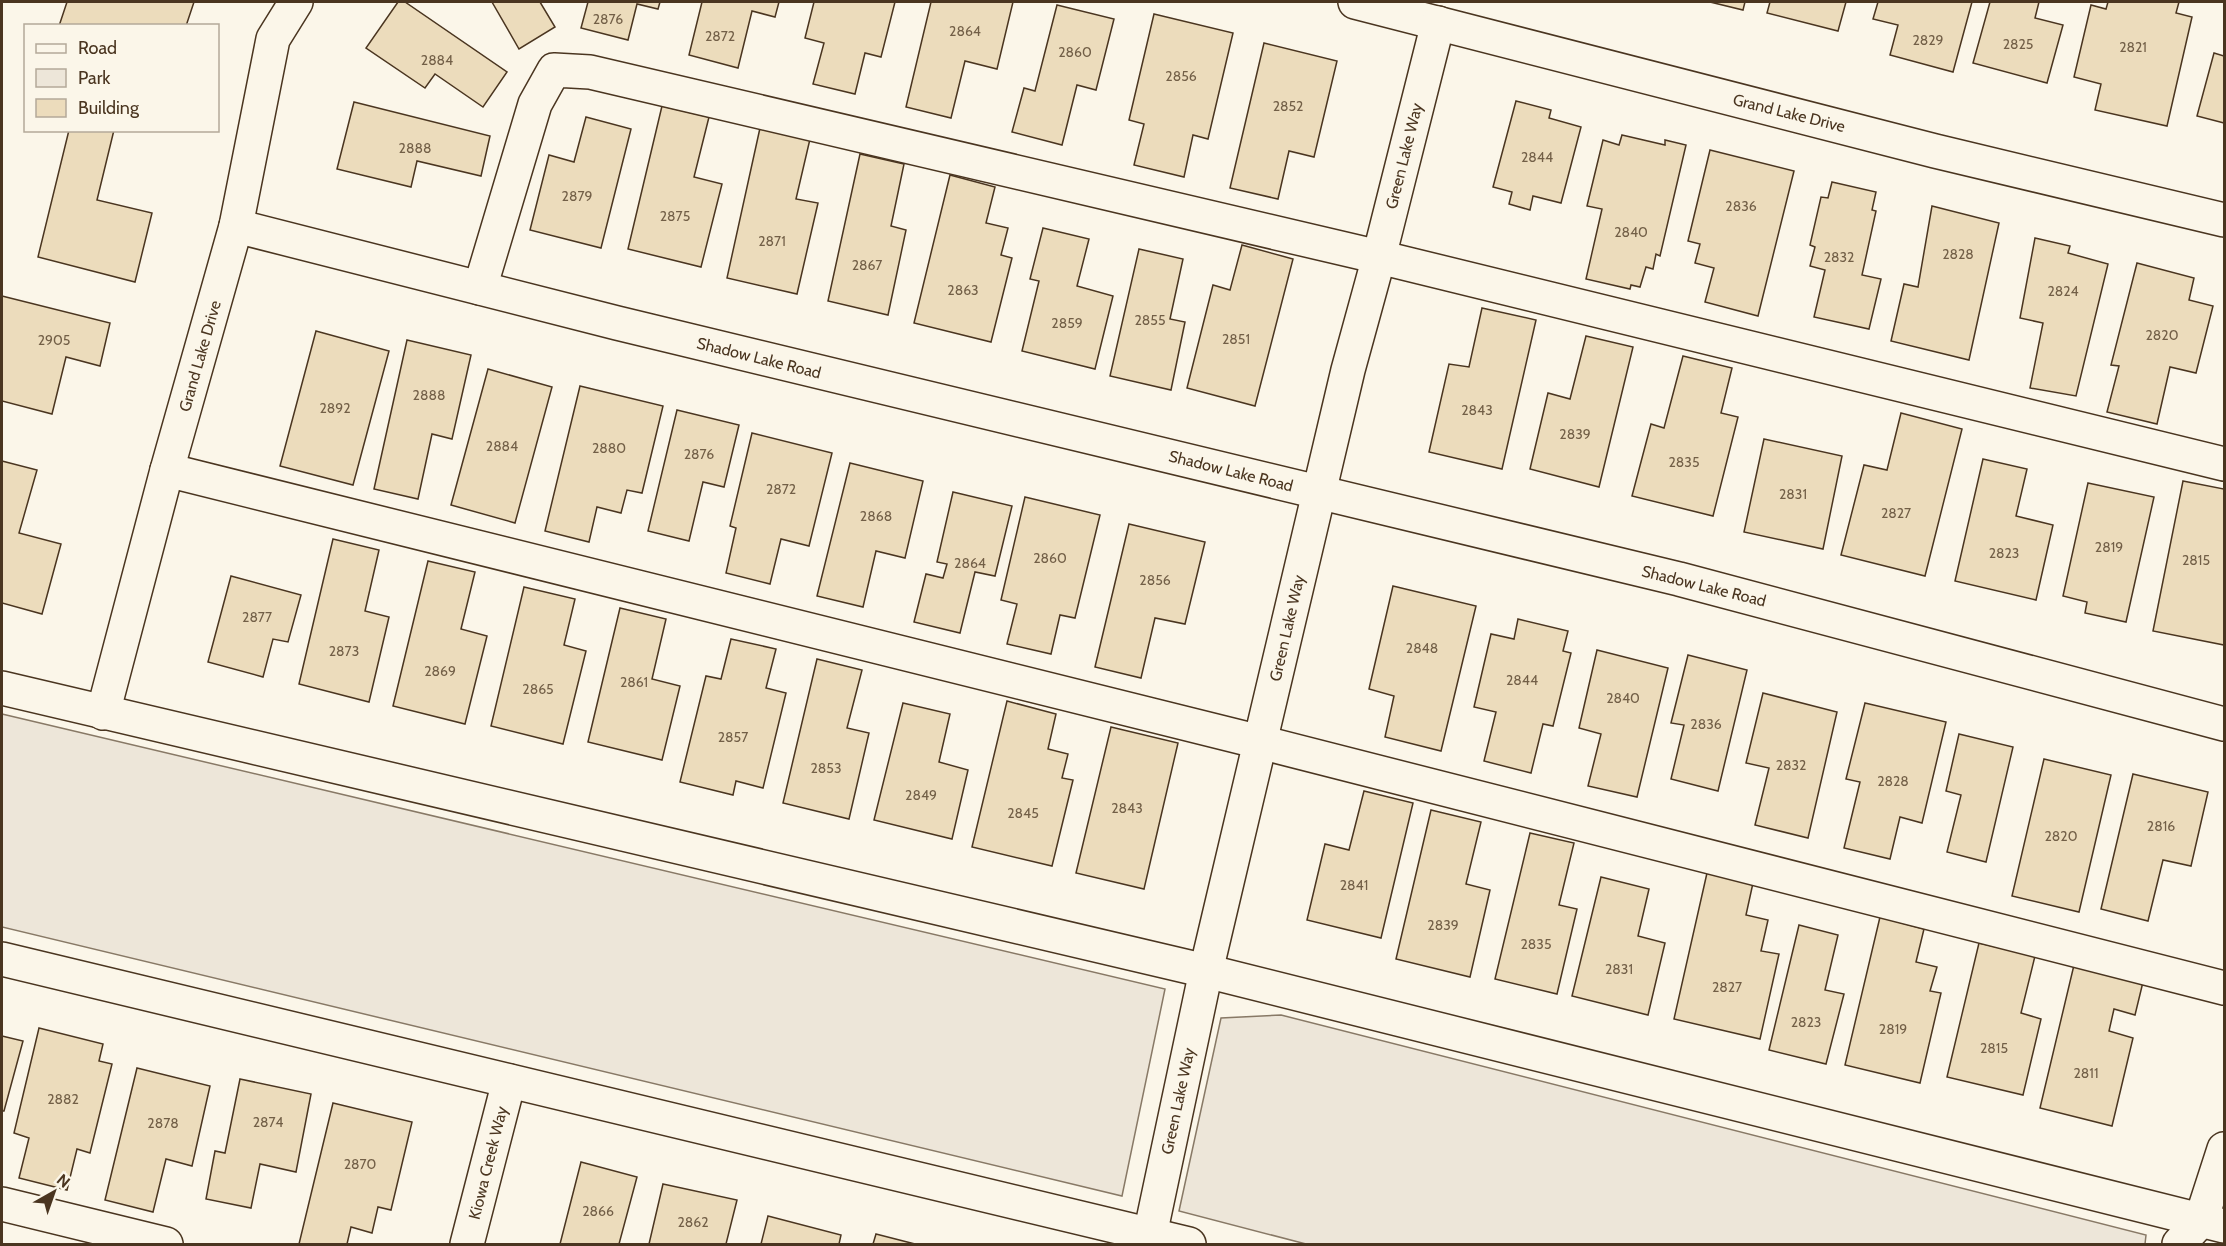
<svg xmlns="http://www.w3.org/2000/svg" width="2226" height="1246" font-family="Cabin,sans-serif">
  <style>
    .green { fill: #ede6d9; stroke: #887966; stroke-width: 1.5 }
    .building { fill: #ecdcbc; stroke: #4a3520; stroke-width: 1.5 }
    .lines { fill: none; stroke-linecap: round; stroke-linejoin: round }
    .minor-casing { stroke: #4a3520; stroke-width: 36 }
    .minor { stroke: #fbf6e9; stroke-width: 33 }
    .labels { text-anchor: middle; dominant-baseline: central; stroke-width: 4.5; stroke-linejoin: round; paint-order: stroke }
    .number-label { font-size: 14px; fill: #725f47 }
    .street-label { font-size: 16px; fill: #4a3520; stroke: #fbf6e9 }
  </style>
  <rect width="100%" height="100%" fill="#fbf6e9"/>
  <g class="green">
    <path d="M 2,714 L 1165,989 L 1122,1196 L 2,927 Z"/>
    <path d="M 1281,1015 L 2146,1235 L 2145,1244 L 1306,1244 L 1179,1211 L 1221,1018 Z"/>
  </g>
  <g class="building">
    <path d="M 67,2 L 194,2 L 186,26 L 59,26 Z"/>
    <path d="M 398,2 L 405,2 L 507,72 L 483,107 L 435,74 L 425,88 L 366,48 Z"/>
    <path d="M 492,2 L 540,2 L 555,27 L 519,49 Z"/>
    <path d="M 588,2 L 660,2 L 658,9 L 637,4 L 628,40 L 581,28 Z"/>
    <path d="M 702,2 L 779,2 L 775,17 L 752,11 L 738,68 L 689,55 Z"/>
    <path d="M 814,2 L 895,2 L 881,57 L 865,53 L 855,94 L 813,84 L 824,43 L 805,38 Z"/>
    <path d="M 931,2 L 1013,2 L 997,69 L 965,61 L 951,118 L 906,107 Z"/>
    <path d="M 1710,2 L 1745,2 L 1743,10 Z"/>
    <path d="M 1770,2 L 1846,2 L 1838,31 L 1767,13 Z"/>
    <path d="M 1878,2 L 1972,2 L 1953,72 L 1890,55 L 1898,25 L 1873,19 Z"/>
    <path d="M 1990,2 L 2039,2 L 2035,18 L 2063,25 L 2047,83 L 1973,63 Z"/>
    <path d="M 2108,2 L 2179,2 L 2176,13 L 2192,17 L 2167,126 L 2095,110 L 2101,84 L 2074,77 L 2091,5 L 2106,9 Z"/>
    <path d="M 1057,5 L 1114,19 L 1096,90 L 1077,85 L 1062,145 L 1012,132 L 1024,88 L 1035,91 Z"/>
    <path d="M 1154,14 L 1233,33 L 1208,139 L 1193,135 L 1184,177 L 1134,165 L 1144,124 L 1129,120 Z"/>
    <path d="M 1264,43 L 1337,61 L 1314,157 L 1289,151 L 1278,199 L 1230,188 Z"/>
    <path d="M 2214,53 L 2224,56 L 2224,123 L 2197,116 Z"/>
    <path d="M 1516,101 L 1551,110 L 1549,118 L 1581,127 L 1561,203 L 1533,196 L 1530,210 L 1509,204 L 1512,192 L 1493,187 Z"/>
    <path d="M 354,102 L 490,136 L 481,176 L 417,161 L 411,187 L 337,169 Z"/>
    <path d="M 662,106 L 709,117 L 694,177 L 722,184 L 701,267 L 628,249 Z"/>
    <path d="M 586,117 L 631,129 L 601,248 L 530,230 L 549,155 L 574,162 Z"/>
    <path d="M 760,128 L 810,139 L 796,199 L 818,203 L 797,294 L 727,278 Z"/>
    <path d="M 69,130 L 114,130 L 97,200 L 152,213 L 135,282 L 38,257 Z"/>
    <path d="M 1622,135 L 1665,145 L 1665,140 L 1686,145 L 1660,256 L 1656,254 L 1653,269 L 1646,267 L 1640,287 L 1631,285 L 1630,289 L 1586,279 L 1602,209 L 1587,206 L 1603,140 L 1619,145 Z"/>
    <path d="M 1710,150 L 1794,171 L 1758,316 L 1705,302 L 1714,268 L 1695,263 L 1700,244 L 1688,241 Z"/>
    <path d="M 860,154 L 904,164 L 891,226 L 906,230 L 888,315 L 828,301 Z"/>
    <path d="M 950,175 L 995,187 L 986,223 L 1008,228 L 1001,255 L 1012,258 L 991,342 L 914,323 Z"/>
    <path d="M 1832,182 L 1876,192 L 1872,210 L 1876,211 L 1862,275 L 1881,279 L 1869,329 L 1814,317 L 1825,270 L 1810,266 L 1815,247 L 1810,245 L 1821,197 L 1828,198 Z"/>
    <path d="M 1932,206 L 1999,223 L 1969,360 L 1891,341 L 1904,284 L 1918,287 Z"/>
    <path d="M 1043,228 L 1089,239 L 1077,286 L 1113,296 L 1095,369 L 1022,351 L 1039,281 L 1030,279 Z"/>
    <path d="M 2035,238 L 2070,246 L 2068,253 L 2108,264 L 2076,396 L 2030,388 L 2043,323 L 2020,318 Z"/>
    <path d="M 1242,245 L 1293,259 L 1255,406 L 1187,388 L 1213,285 L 1230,290 Z"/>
    <path d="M 1139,249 L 1183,259 L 1170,319 L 1185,322 L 1171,390 L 1110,376 Z"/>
    <path d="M 2137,263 L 2194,278 L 2189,300 L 2213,306 L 2196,373 L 2170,367 L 2157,424 L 2107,412 L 2119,366 L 2111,365 Z"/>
    <path d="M 2,296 L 110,323 L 100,366 L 66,357 L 52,414 L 2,401 Z"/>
    <path d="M 1482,308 L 1536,320 L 1502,469 L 1429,452 L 1449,364 L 1469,367 Z"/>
    <path d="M 316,331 L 389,351 L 353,485 L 280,466 Z"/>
    <path d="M 1586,336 L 1633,347 L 1599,487 L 1530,469 L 1548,393 L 1570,399 Z"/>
    <path d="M 407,340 L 471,355 L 452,439 L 432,434 L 418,499 L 374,489 Z"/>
    <path d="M 1683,356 L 1732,368 L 1721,413 L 1738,417 L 1713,516 L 1632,496 L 1651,424 L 1664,428 Z"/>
    <path d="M 488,369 L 552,387 L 515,523 L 451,505 Z"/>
    <path d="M 580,386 L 663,406 L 642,493 L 627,490 L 621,513 L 597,507 L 589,542 L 545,531 Z"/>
    <path d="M 677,410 L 739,425 L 724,487 L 703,482 L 689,541 L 648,531 Z"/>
    <path d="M 1901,413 L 1962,429 L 1925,576 L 1841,555 L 1864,465 L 1887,470 Z"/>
    <path d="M 752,433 L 832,453 L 809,546 L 781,539 L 770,584 L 726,573 L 736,528 L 730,526 Z"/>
    <path d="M 1764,439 L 1842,456 L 1823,549 L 1744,532 Z"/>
    <path d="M 1983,459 L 2027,469 L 2016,516 L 2053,525 L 2036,600 L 1955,581 Z"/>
    <path d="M 2,461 L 37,470 L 19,533 L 61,544 L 42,614 L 2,603 Z"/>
    <path d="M 850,463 L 923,481 L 905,558 L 876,551 L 863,607 L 817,596 Z"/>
    <path d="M 2183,481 L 2224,489 L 2224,645 L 2153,631 Z"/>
    <path d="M 2088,483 L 2154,497 L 2126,622 L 2085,613 L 2087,602 L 2063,596 Z"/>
    <path d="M 953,492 L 1012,506 L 995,576 L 975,572 L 960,633 L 914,622 L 926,574 L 943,578 L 947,564 L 937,562 Z"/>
    <path d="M 1025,497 L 1100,515 L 1075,618 L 1060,615 L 1051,654 L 1007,644 L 1017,604 L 1001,600 Z"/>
    <path d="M 1129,524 L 1205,542 L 1185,624 L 1155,618 L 1141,678 L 1095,667 Z"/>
    <path d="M 333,539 L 379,550 L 365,611 L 389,617 L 369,702 L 299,684 Z"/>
    <path d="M 428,561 L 475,572 L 461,629 L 487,636 L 465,724 L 393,706 Z"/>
    <path d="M 231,576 L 301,595 L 288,642 L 273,639 L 263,677 L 208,662 Z"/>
    <path d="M 1393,586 L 1476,606 L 1441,751 L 1385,737 L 1394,696 L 1369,689 Z"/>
    <path d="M 524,587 L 575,599 L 564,645 L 586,651 L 563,744 L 491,726 Z"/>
    <path d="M 620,608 L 666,619 L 652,679 L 680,686 L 662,760 L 588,742 Z"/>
    <path d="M 1518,619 L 1568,631 L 1563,651 L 1571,653 L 1553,726 L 1543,724 L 1531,773 L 1484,761 L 1496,712 L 1474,707 L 1491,634 L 1514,639 Z"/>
    <path d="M 731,639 L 776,649 L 766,688 L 786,693 L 763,788 L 736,781 L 733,795 L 680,782 L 706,676 L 721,679 Z"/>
    <path d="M 1597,650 L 1668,668 L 1637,797 L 1588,786 L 1601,734 L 1579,728 Z"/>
    <path d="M 1688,655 L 1747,670 L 1718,791 L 1671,779 L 1684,725 L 1671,723 Z"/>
    <path d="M 817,659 L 862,670 L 847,728 L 869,733 L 849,819 L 783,803 Z"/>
    <path d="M 1763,693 L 1837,712 L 1808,838 L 1755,825 L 1769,768 L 1746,763 Z"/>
    <path d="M 1007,701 L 1056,714 L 1048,749 L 1068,754 L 1062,778 L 1073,780 L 1052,866 L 972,847 Z"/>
    <path d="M 903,703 L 950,714 L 939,762 L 968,770 L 952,839 L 874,820 Z"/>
    <path d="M 1865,703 L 1946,722 L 1922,823 L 1900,817 L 1890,859 L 1844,848 L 1860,782 L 1846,779 Z"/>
    <path d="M 1111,727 L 1178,743 L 1144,889 L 1076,873 Z"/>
    <path d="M 1959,734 L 2013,747 L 1986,862 L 1947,852 L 1961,795 L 1946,791 Z"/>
    <path d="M 2044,759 L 2111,775 L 2079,912 L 2012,896 Z"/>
    <path d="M 2133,774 L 2208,792 L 2191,866 L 2163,860 L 2148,921 L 2101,909 Z"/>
    <path d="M 1364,791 L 1413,803 L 1381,938 L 1307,920 L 1325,844 L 1349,850 Z"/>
    <path d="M 1431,810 L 1481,822 L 1466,884 L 1490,890 L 1470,977 L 1396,959 Z"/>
    <path d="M 1530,833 L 1574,843 L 1559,905 L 1577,909 L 1557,994 L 1495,979 Z"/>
    <path d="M 1707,873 L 1753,883 L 1746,915 L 1768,920 L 1761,951 L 1779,954 L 1760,1039 L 1674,1019 Z"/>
    <path d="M 1601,877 L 1649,889 L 1638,936 L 1665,943 L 1648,1015 L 1572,996 Z"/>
    <path d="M 1880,917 L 1924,929 L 1916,962 L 1937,967 L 1930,991 L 1941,993 L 1920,1083 L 1845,1065 Z"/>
    <path d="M 1799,925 L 1838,935 L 1825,990 L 1844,994 L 1826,1064 L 1769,1050 Z"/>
    <path d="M 1979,943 L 2035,956 L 2021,1013 L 2041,1019 L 2023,1095 L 1947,1077 Z"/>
    <path d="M 2074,965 L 2143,982 L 2135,1015 L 2114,1009 L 2109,1031 L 2133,1038 L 2112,1126 L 2040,1108 Z"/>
    <path d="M 39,1028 L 103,1044 L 99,1061 L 112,1064 L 90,1153 L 77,1149 L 67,1190 L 19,1178 L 29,1138 L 14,1133 Z"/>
    <path d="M 2,1036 L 23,1041 L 4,1111 L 2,1111 Z"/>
    <path d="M 137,1068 L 210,1086 L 192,1166 L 166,1159 L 153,1212 L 105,1200 Z"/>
    <path d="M 240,1079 L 311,1094 L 296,1172 L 260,1164 L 251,1208 L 206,1199 L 215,1151 L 225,1153 Z"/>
    <path d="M 333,1103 L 412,1122 L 391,1210 L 378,1207 L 372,1233 L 351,1227 L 347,1244 L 299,1244 Z"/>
    <path d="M 581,1162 L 637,1177 L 619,1244 L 560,1244 Z"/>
    <path d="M 663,1184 L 737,1200 L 726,1244 L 649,1244 Z"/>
    <path d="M 768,1216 L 841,1235 L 839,1244 L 761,1244 Z"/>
    <path d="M 876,1234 L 915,1244 L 873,1244 Z"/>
  </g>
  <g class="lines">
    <defs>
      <g id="minor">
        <path d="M 1355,2 L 1935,151 L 2224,220"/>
        <path d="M 236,226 L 617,323 L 1679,579 L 2224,724"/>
        <path d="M 480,288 L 535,104 L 554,70 L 590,72 L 1379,257 L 2224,464"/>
        <path d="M 167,470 L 1260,742 L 2224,988"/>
        <path d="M 2,688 L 1206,971 L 2224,1226"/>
        <path d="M 103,713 L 167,470 L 236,226 L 273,39 L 296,2"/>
        <path d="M 2,959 L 1189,1244"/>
        <path d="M 2,1204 L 166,1244"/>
        <path d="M 1150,1235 L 1206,971 L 1348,370 L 1379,257 L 1438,23"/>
        <path d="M 467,1244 L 509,1081"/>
        <path d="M 2179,1244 L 2201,1220 L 2224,1149"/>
      </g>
    </defs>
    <use href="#minor" class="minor-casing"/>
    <use href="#minor" class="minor"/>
  </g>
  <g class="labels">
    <g class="number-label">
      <text x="608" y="19">2876</text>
      <text x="965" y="31">2864</text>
      <text x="720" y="36">2872</text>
      <text x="1928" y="40">2829</text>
      <text x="2018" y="44">2825</text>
      <text x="2133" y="47">2821</text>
      <text x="1075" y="52">2860</text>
      <text x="437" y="60">2884</text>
      <text x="1181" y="76">2856</text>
      <text x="1288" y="106">2852</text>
      <text x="415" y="148">2888</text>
      <text x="1537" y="157">2844</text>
      <text x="577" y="196">2879</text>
      <text x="1741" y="206">2836</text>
      <text x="675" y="216">2875</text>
      <text x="1631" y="232">2840</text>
      <text x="772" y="241">2871</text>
      <text x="1958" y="254">2828</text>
      <text x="1839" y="257">2832</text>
      <text x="867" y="265">2867</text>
      <text x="963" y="290">2863</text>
      <text x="2063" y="291">2824</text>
      <text x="1150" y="320">2855</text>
      <text x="1067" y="323">2859</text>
      <text x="2162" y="335">2820</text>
      <text x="1236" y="339">2851</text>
      <text x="54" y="340">2905</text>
      <text x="429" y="395">2888</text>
      <text x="335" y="408">2892</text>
      <text x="1477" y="410">2843</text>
      <text x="1575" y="434">2839</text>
      <text x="502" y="446">2884</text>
      <text x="609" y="448">2880</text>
      <text x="699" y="454">2876</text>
      <text x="1684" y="462">2835</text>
      <text x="781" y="489">2872</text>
      <text x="1793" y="494">2831</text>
      <text x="1896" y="513">2827</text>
      <text x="876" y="516">2868</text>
      <text x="2109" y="547">2819</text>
      <text x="2004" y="553">2823</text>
      <text x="1050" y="558">2860</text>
      <text x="2196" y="560">2815</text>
      <text x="970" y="563">2864</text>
      <text x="1155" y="580">2856</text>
      <text x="257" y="617">2877</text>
      <text x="1422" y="648">2848</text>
      <text x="344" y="651">2873</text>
      <text x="440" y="671">2869</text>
      <text x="1522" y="680">2844</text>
      <text x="634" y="682">2861</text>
      <text x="538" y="689">2865</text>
      <text x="1623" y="698">2840</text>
      <text x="1706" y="724">2836</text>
      <text x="733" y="737">2857</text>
      <text x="1791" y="765">2832</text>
      <text x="826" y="768">2853</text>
      <text x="1893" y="781">2828</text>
      <text x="921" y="795">2849</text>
      <text x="1127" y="808">2843</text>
      <text x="1023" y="813">2845</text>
      <text x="2161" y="826">2816</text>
      <text x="2061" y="836">2820</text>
      <text x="1354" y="885">2841</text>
      <text x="1443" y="925">2839</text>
      <text x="1536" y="944">2835</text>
      <text x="1619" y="969">2831</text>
      <text x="1727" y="987">2827</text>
      <text x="1806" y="1022">2823</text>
      <text x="1893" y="1029">2819</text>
      <text x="1994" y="1048">2815</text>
      <text x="2086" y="1073">2811</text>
      <text x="63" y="1099">2882</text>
      <text x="268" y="1122">2874</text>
      <text x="163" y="1123">2878</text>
      <text x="360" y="1164">2870</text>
      <text x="598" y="1211">2866</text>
      <text x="693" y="1222">2862</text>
    </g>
    <g class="street-label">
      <text transform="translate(1789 113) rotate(14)">Grand Lake Drive</text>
      <text transform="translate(1404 156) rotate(-76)">Green Lake Way</text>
      <text transform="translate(200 356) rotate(-74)">Grand Lake Drive</text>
      <text transform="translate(759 358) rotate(14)">Shadow Lake Road</text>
      <text transform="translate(1231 471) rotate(14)">Shadow Lake Road</text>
      <text transform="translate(1704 586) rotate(14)">Shadow Lake Road</text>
      <text transform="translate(1287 628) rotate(-77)">Green Lake Way</text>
      <text transform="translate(1178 1101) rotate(-78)">Green Lake Way</text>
      <text transform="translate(488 1163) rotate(-76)">Kiowa Creek Way</text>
    </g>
  </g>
  <rect width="2226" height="1246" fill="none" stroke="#4a3520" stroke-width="6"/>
  <rect x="24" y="24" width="195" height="108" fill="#fbf6e9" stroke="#b4a999" stroke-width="1.5"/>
  <rect x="36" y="44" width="30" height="9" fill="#fbf6e9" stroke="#b4a999" stroke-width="1.5"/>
  <text x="78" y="54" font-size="18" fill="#4a3520">Road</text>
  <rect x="36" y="69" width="30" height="18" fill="#ede6d9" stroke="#b4a999" stroke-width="1.5"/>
  <text x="78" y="84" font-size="18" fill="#4a3520">Park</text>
  <rect x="36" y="99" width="30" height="18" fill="#ecdcbc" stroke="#b4a999" stroke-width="1.5"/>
  <text x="78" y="114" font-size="18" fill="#4a3520">Building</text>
  <g transform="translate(54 1192) rotate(40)" stroke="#fbf6e9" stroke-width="4.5" paint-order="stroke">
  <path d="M0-4.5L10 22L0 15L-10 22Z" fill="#4a3520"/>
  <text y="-9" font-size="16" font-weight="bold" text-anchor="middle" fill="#4a3520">N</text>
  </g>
</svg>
